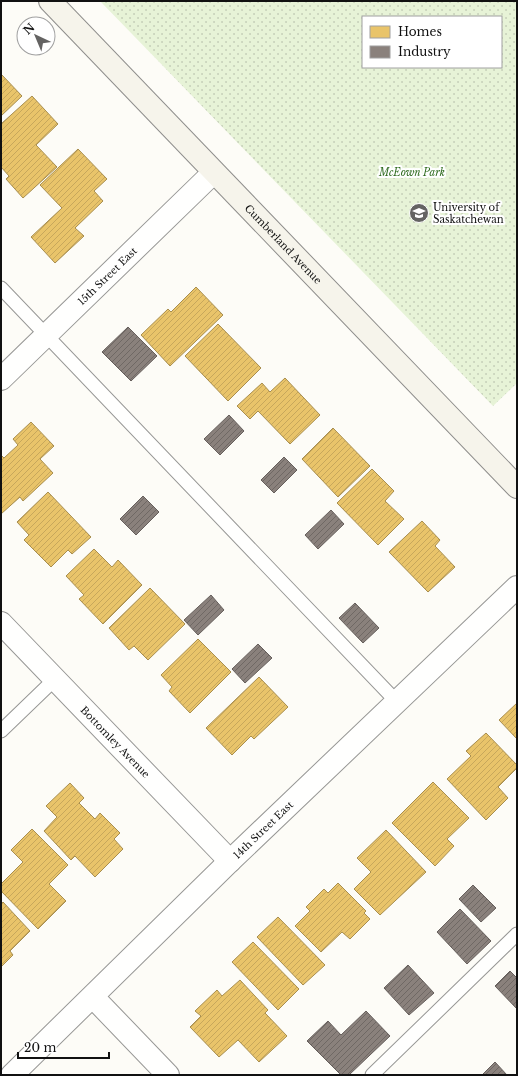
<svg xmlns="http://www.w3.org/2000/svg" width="518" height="1076" font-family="'Libre Baskerville',serif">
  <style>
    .green { fill: url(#green-dots); fill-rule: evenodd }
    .homes { fill: url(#homes-hatch); stroke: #a88e4f }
    .industry { fill: url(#industry-hatch); stroke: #665f5c }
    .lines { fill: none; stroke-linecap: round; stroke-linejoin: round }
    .lane-casing { stroke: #979795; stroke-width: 15 }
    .street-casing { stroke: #979795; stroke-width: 24 }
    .secondary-casing { stroke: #8e8d8b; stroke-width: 24 }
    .lane { stroke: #fffffe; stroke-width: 13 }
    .street { stroke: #fffffe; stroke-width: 22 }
    .secondary { stroke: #f6f4eb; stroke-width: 22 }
    .labels { text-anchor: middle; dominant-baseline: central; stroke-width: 4; stroke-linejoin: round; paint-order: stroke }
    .park-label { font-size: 10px; font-style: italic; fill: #2f6b1f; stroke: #fff }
    .poi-label { font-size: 10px; fill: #111; stroke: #fff; text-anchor: start }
    .street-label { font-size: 10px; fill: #111; stroke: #fff }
  </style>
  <defs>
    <pattern id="green-dots" width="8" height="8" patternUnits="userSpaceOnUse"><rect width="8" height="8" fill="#e7f3d7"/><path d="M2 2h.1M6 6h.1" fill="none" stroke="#c5cfb8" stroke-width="1.8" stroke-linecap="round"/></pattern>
    <pattern id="homes-hatch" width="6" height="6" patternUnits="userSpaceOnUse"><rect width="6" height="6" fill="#e9c46a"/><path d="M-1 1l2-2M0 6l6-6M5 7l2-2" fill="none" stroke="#c7a75b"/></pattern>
    <pattern id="industry-hatch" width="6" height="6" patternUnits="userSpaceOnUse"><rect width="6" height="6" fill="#8a817c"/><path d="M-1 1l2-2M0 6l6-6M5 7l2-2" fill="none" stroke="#6f6864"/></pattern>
  </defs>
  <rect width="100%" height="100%" fill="#fdfcf7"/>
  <path class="green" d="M 100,1 L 517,1 L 517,383 L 493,406 ZM 363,17 L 501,17 L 501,67 L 363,67 Z"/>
  <g class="homes">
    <path d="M 2,75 L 22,96 L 1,116 L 1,76 Z"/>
    <path d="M 32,96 L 58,124 L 36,145 L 57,167 L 23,198 L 6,179 L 9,176 L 1,167 L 1,124 Z"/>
    <path d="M 78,149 L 107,179 L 94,191 L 103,201 L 75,228 L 84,236 L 55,263 L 31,237 L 62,208 L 40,185 Z"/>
    <path d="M 196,287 L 223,315 L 170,366 L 141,335 L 168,309 L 171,312 Z"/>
    <path d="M 218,324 L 261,368 L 228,401 L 185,356 Z"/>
    <path d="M 285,378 L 320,415 L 290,444 L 258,411 L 250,419 L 237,406 L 262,383 L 270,392 Z"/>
    <path d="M 31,422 L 54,446 L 40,459 L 53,473 L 23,501 L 20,497 L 1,514 L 1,455 L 4,458 L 18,445 L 13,439 Z"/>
    <path d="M 333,428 L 370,466 L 338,497 L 302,459 Z"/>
    <path d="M 372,469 L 394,491 L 385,501 L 404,519 L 378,545 L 337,503 Z"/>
    <path d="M 48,492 L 91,537 L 72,554 L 68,550 L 51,567 L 24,540 L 29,535 L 17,522 Z"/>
    <path d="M 422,521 L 440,540 L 435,546 L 455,567 L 428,592 L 389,552 Z"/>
    <path d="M 94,549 L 112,567 L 118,560 L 142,585 L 103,624 L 79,599 L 84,595 L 66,576 Z"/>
    <path d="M 150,588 L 185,624 L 148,660 L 134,646 L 129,650 L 109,628 Z"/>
    <path d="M 198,639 L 231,672 L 190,713 L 169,691 L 172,687 L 161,675 Z"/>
    <path d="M 259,677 L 288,707 L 254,739 L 251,736 L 232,755 L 206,728 Z"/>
    <path d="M 517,703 L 517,739 L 499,720 Z"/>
    <path d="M 486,733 L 517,765 L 517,768 L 498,787 L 508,798 L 486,820 L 447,779 L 471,756 L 466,751 Z"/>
    <path d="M 433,782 L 469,818 L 447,839 L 454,846 L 435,866 L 392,823 Z"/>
    <path d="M 70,783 L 84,798 L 79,803 L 95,819 L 100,813 L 120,833 L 114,839 L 123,849 L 95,877 L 75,856 L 71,860 L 44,831 L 57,817 L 46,806 Z"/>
    <path d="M 32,829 L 68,865 L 49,884 L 66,901 L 38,929 L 1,891 L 1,884 L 23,862 L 11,850 Z"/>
    <path d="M 386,830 L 426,872 L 380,915 L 354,889 L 371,872 L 357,858 Z"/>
    <path d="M 338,883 L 366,911 L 364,913 L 370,919 L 350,939 L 342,932 L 321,952 L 295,926 L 310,911 L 306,907 L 324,889 L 328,893 Z"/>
    <path d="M 3,902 L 30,931 L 10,951 L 13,955 L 1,967 L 1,904 Z"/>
    <path d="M 278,917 L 325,965 L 303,985 L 257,937 Z"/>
    <path d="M 253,942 L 299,989 L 278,1010 L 232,962 Z"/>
    <path d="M 240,980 L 268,1010 L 265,1013 L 287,1036 L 259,1062 L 238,1040 L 219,1057 L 190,1027 L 201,1016 L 195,1011 L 217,990 L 222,996 Z"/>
  </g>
  <g class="industry">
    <path d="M 128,327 L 157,356 L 131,381 L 102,352 Z"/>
    <path d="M 229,415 L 244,431 L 220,455 L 204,439 Z"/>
    <path d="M 284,457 L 297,470 L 274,493 L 261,480 Z"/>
    <path d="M 143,496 L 159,512 L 136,535 L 120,519 Z"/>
    <path d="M 331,510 L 344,524 L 318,549 L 305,535 Z"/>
    <path d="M 211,595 L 224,610 L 198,635 L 184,620 Z"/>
    <path d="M 355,603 L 379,628 L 363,643 L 339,618 Z"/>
    <path d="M 258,644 L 272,658 L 245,683 L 232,669 Z"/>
    <path d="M 473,885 L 496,908 L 481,922 L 459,899 Z"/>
    <path d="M 460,909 L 491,941 L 467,964 L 437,932 Z"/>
    <path d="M 408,965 L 434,993 L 409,1015 L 384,988 Z"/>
    <path d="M 510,971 L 517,978 L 517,1009 L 495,986 Z"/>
    <path d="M 366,1011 L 390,1036 L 349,1075 L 341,1075 L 307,1041 L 328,1021 L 341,1035 Z"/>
    <path d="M 495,1062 L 507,1075 L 482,1075 Z"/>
  </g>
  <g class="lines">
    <defs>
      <g id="lane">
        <path d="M 1,288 L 397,702"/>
        <path d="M 1,731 L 55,679"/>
        <path d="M 372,1075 L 517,934"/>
      </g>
      <g id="street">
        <path id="s1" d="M 1,379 L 213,173"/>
        <path id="s2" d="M 1,623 L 230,861"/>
        <path d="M 93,997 L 168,1075"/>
        <path id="s3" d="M 12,1075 L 230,861 L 517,587"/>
      </g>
      <g id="secondary">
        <path id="s4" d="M 50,1 L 517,487"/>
      </g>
    </defs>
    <use href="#lane" class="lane-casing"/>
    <use href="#street" class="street-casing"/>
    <use href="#secondary" class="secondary-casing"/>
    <use href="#lane" class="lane"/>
    <use href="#street" class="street"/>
    <use href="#secondary" class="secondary"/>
  </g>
  <defs>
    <symbol id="university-disc" viewBox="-11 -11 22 22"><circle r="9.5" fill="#646362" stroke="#fff"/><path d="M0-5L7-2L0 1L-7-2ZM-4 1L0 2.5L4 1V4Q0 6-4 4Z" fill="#fff"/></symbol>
  </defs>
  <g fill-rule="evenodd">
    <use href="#university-disc" x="408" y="202" width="22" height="22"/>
  </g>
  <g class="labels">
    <g class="park-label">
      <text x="412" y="172">McEown Park</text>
    </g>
    <g class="poi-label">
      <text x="433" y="207">University of<tspan x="433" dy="12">Saskatchewan</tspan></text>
    </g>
    <g class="street-label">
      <text stroke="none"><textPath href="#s4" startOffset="337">Cumberland Avenue</textPath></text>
      <text stroke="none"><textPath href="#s1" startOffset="148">15th Street East</textPath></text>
      <text stroke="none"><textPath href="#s2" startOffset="165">Bottomley Avenue</textPath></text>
      <text stroke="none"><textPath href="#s3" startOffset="351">14th Street East</textPath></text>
    </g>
  </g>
  <rect width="518" height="1076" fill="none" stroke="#111111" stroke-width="4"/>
  <rect x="362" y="16" width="140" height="52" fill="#ffffff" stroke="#a0a0a0"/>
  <rect x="370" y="26" width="20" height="12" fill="#e9c46a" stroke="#a0a0a0"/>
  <text x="398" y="36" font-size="12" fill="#111111">Homes</text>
  <rect x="370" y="46" width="20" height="12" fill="#8a817c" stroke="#a0a0a0"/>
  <text x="398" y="56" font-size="12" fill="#111111">Industry</text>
  <g transform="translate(36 36) rotate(316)"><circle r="19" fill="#ffffff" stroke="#a0a0a0"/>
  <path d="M0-3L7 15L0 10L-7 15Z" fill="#646362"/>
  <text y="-6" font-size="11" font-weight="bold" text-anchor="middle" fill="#111111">N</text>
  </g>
  <path d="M18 1052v6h91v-6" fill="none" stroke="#111111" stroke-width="2"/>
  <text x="24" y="1052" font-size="12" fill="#111111" stroke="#ffffff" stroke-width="3" paint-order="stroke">20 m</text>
</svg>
